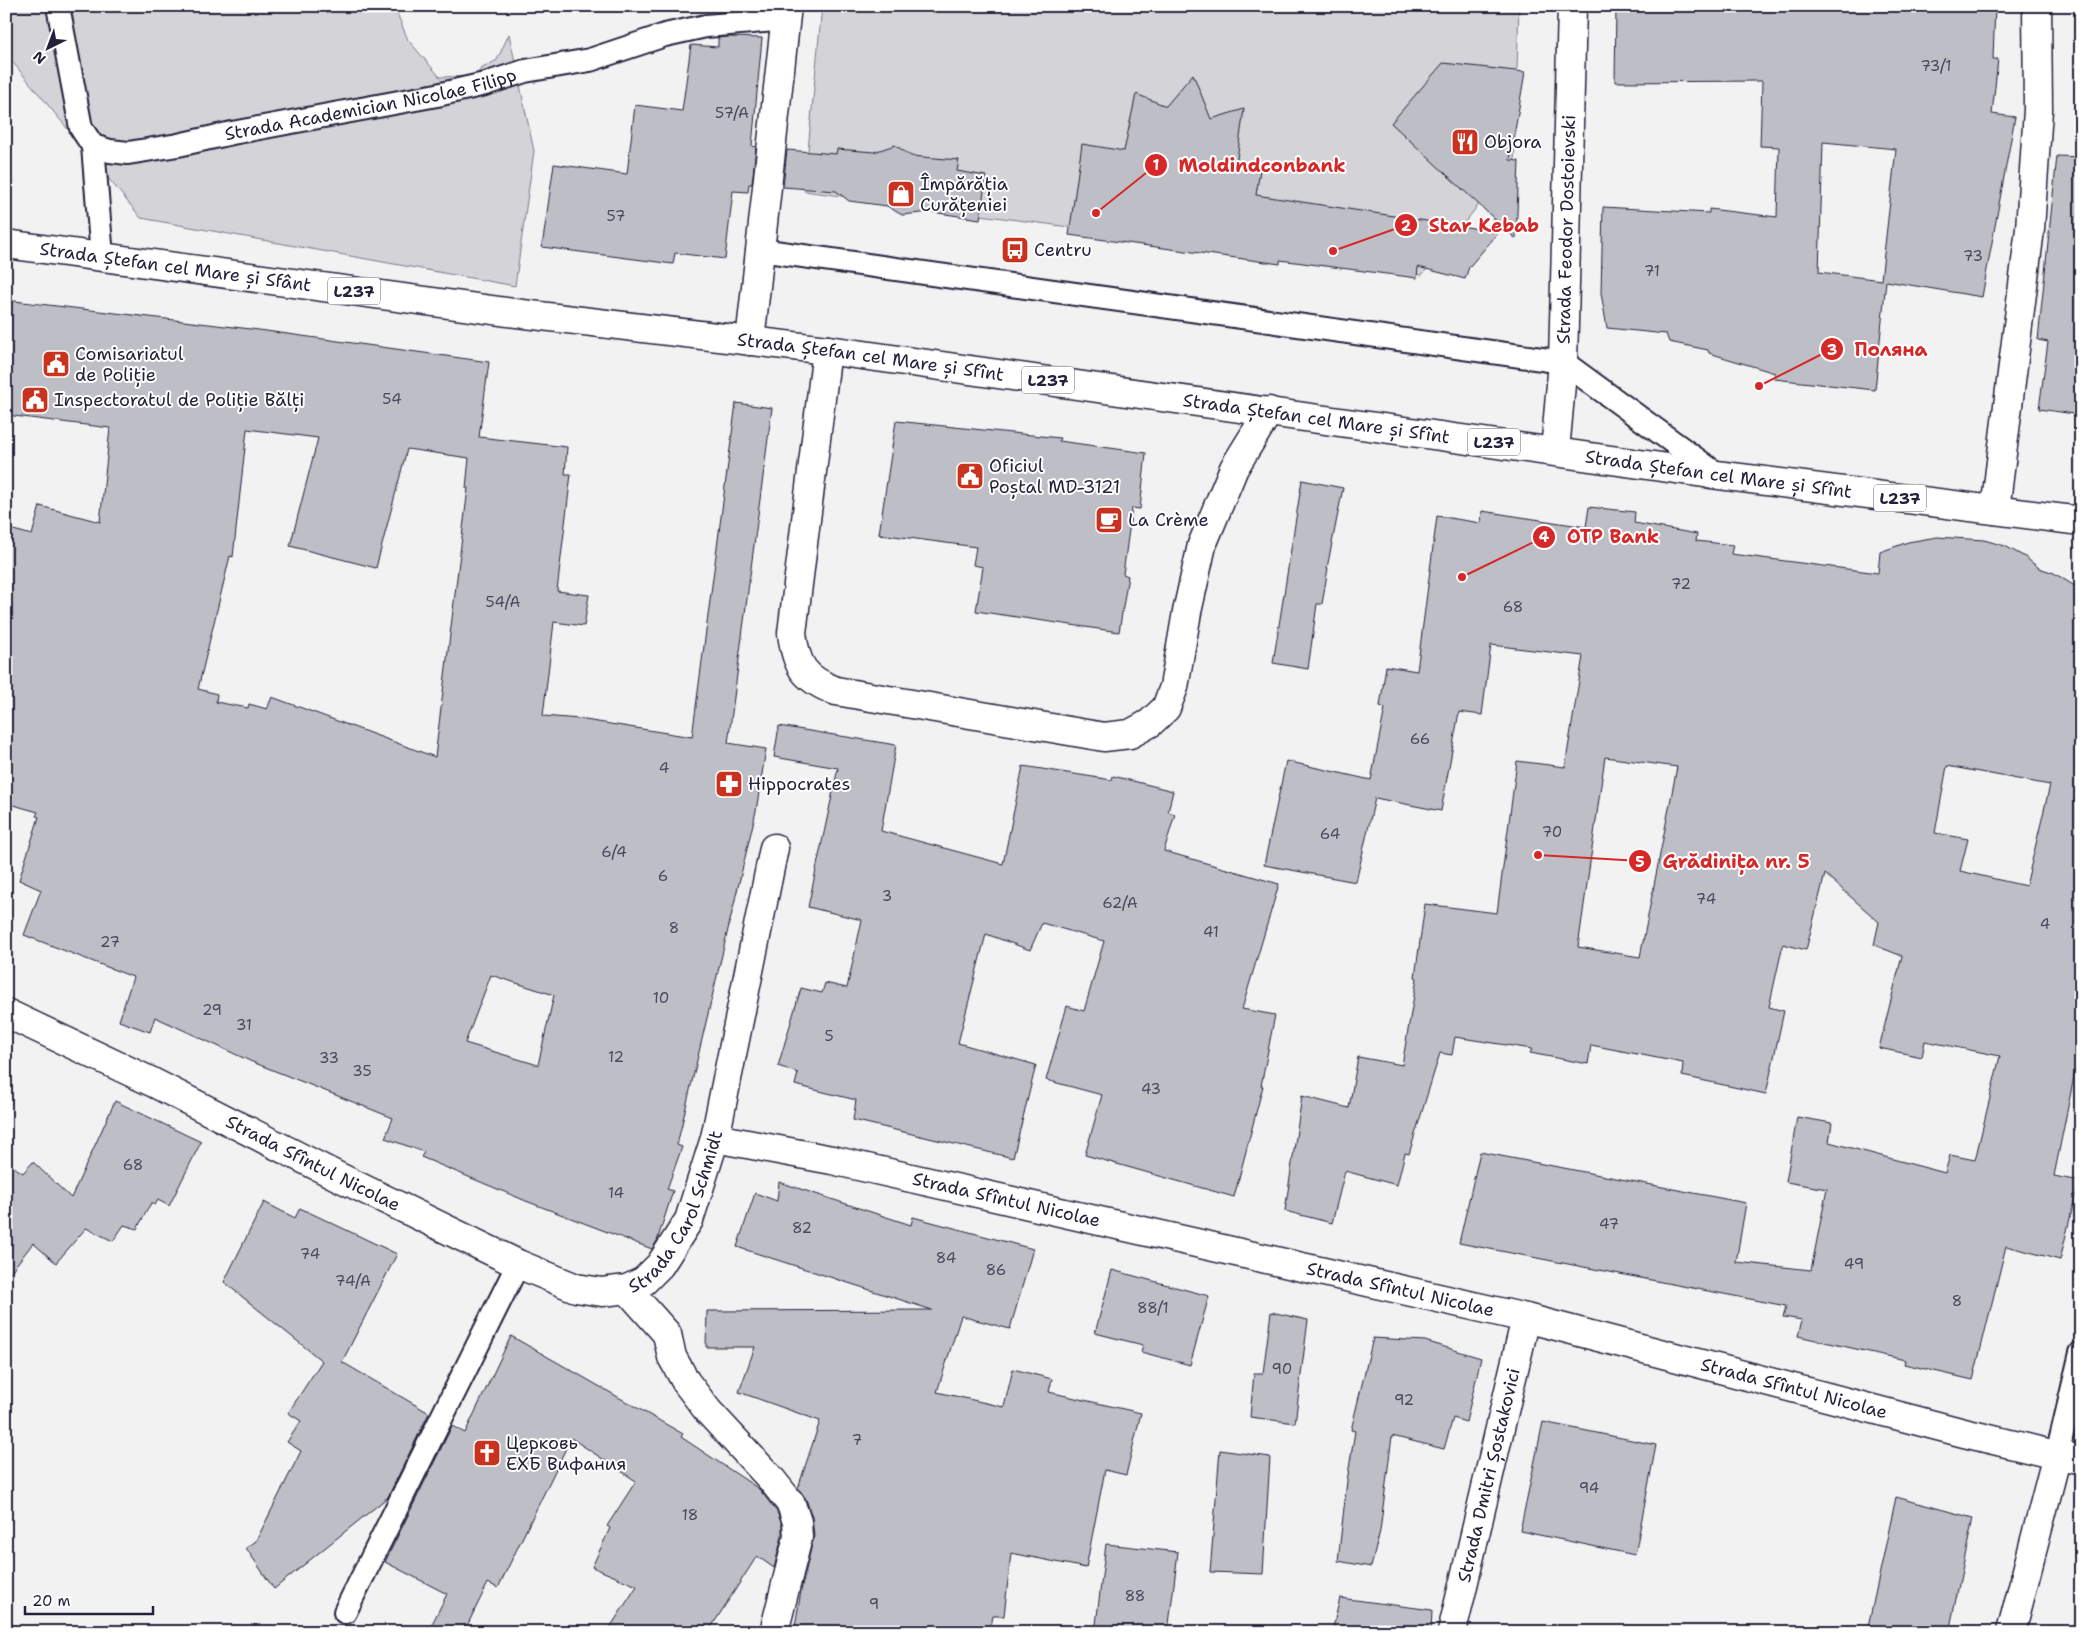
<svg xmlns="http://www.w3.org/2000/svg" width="2087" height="1638" font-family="'Shantell Sans',sans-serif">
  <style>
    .green { fill: #d3d3d8; stroke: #7a7a8a }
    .building { fill: #bebec6; stroke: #22223b; fill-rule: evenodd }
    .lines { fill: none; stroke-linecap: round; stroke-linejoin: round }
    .service-casing { stroke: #22223b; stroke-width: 26 }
    .minor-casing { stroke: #22223b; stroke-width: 31 }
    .primary-casing { stroke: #22223b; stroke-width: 31 }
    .service { stroke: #fff; stroke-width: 22 }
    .minor { stroke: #fff; stroke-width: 28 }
    .primary { stroke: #fff; stroke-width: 28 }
    .labels { text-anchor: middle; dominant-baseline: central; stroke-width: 4; stroke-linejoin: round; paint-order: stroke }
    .number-label { font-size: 15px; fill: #49495e }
    .shield { fill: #fff; stroke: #646476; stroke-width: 1 }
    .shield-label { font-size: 16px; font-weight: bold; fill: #22223b }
    .street-label { font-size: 18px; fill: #22223b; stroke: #fff }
    .poi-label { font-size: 18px; fill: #22223b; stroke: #fff; text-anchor: start }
    .leader { fill: none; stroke: #d62828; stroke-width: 2 }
    .callout-dot { fill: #d62828; stroke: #fff; stroke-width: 2 }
    .mark-label { font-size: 15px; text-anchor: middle; font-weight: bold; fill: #fff }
    .callout-label { font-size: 19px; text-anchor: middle; font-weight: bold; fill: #d62828; stroke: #fff; stroke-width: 4; stroke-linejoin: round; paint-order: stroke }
  </style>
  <rect width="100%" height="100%" fill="#f2f2f3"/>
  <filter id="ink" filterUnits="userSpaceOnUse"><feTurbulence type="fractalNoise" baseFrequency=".02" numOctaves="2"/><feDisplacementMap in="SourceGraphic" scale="10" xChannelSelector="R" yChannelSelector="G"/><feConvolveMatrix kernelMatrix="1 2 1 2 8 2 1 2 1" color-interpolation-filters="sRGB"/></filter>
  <g filter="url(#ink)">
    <g class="green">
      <path d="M 6,6 L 50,6 L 65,14 L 107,6 L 394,6 L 408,40 L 440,77 L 475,76 L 481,69 L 497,60 L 509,34 L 534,151 L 515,286 L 141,218 L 6,54 Z"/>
      <path d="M 822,6 L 1519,6 L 1513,198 L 1485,197 L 1422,275 L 804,191 Z"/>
    </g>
    <g class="building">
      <path d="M 1616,6 L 1995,6 L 1993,59 L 1998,59 L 1992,114 L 2015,117 L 1982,297 L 1886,281 L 1875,390 L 1774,379 L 1775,373 L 1709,353 L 1708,350 L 1669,342 L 1666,334 L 1607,328 L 1601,293 L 1603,207 L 1709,213 L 1709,209 L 1777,217 L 1779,147 L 1760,146 L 1762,81 L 1615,82 ZM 1823,142 L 1896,149 L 1881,280 L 1819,272 Z"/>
      <path d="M 728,37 L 762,38 L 752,146 L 756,147 L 752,184 L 749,184 L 748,192 L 733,191 L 725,259 L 675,253 L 673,264 L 542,247 L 554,164 L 627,174 L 635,105 L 682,111 L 691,45 L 718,47 L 718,38 Z"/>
      <path d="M 1443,63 L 1525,72 L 1510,160 L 1519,161 L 1516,239 L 1391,123 Z"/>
      <path d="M 1193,74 L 1211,119 L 1244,109 L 1236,166 L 1260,170 L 1256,195 L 1499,232 L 1469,267 L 1465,279 L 1418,267 L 1417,278 L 1280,260 L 1280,264 L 1069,235 L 1082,144 L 1124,151 L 1136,94 L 1166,106 Z"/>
      <path d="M 895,145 L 911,156 L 959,160 L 957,171 L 986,176 L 980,219 L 931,212 L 902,215 L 887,206 L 849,201 L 836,191 L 783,187 L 787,150 L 836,154 L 837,149 L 874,152 Z"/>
      <path d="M 2057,156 L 2081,157 L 2081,415 L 2039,409 L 2048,342 L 2038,340 Z"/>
      <path d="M 6,300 L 259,330 L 489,362 L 479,437 L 567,447 L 565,474 L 571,474 L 557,591 L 589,595 L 584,626 L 554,622 L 543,716 L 579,719 L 692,737 L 736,403 L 772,408 L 728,743 L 766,749 L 756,811 L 677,1145 L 682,1147 L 667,1189 L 673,1191 L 657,1241 L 652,1249 L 526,1201 L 421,1157 L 424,1152 L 385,1138 L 393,1118 L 250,1061 L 155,1017 L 150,1032 L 119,1021 L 133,977 L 24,935 L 41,890 L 19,880 L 39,817 L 36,816 L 38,812 L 6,803 L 6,528 L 32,535 L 40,506 L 100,522 L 110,428 L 6,415 ZM 247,429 L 318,438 L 290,546 L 376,568 L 407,449 L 469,458 L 466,488 L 468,488 L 435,757 L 272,697 L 267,709 L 249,704 L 248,708 L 216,702 L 217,694 L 198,689 L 230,556 L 233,557 ZM 491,975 L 554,995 L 538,1065 L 465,1043 Z"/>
      <path d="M 896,421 L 1060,438 L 1059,441 L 1146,453 L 1140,509 L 1132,508 L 1123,574 L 1128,576 L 1119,632 L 976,611 L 983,567 L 973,565 L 976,547 L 879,534 Z"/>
      <path d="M 1302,480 L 1343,488 L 1327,568 L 1328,568 L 1322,604 L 1317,604 L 1308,669 L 1273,663 Z"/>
      <path d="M 1589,507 L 1635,512 L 1634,523 L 1697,534 L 1696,541 L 1733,545 L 1731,554 L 1878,573 L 1880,552 L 1908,542 L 1937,537 L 1984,540 L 2005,546 L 2025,557 L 2039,568 L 2054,573 L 2081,590 L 2081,1042 L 2054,1176 L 2079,1181 L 2060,1260 L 2006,1246 L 1973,1380 L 1904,1364 L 1905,1360 L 1798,1336 L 1802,1320 L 1783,1317 L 1786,1306 L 1459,1243 L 1480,1152 L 1746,1203 L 1736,1262 L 1811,1270 L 1827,1189 L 1786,1182 L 1797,1117 L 1832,1123 L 1829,1142 L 1945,1173 L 1950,1155 L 1975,1160 L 2000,1056 L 1925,1041 L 1922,1057 L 1879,1048 L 1902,956 L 1874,945 L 1879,922 L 1825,874 L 1806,950 L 1783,944 L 1769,1007 L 1784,1011 L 1766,1094 L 1682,1076 L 1683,1063 L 1591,1045 L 1588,1064 L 1530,1053 L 1532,1049 L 1455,1037 L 1452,1055 L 1440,1053 L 1409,1154 L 1405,1153 L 1397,1185 L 1345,1171 L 1332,1223 L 1285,1211 L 1302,1096 L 1349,1108 L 1358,1057 L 1402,1065 L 1417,978 L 1415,977 L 1425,904 L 1497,913 L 1517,761 L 1565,767 L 1583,656 L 1491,645 L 1482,715 L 1459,712 L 1441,811 L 1375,798 L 1356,882 L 1264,865 L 1286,761 L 1371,780 L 1385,708 L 1380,706 L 1386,666 L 1417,671 L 1437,516 L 1481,523 L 1482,511 L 1586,527 ZM 1605,757 L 1677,767 L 1640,957 L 1578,947 ZM 1947,766 L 2050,785 L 2026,886 L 1960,871 L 1968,839 L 1935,833 Z"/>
      <path d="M 779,726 L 896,745 L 881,831 L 1003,864 L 1023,766 L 1112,780 L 1113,776 L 1173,791 L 1168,812 L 1175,814 L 1164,851 L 1279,884 L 1242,1009 L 1275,1015 L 1261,1086 L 1263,1086 L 1234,1197 L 1085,1155 L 1102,1095 L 1046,1080 L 1067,1006 L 1084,1011 L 1104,941 L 1042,923 L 1030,950 L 986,934 L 958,1043 L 1036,1065 L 1013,1158 L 853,1120 L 856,1100 L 795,1085 L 798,1073 L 778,1066 L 801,988 L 822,993 L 825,983 L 847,988 L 862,920 L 808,907 L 838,768 L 774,757 Z"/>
      <path d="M 115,1101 L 201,1142 L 169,1206 L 158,1200 L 155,1205 L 151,1203 L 137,1229 L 124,1225 L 113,1241 L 86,1228 L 56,1263 L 33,1243 L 6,1278 L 6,1162 L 23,1173 L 33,1162 L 71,1198 Z"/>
      <path d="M 779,1182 L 911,1225 L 913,1217 L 1033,1249 L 1010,1329 L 961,1316 L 937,1392 L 1004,1407 L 1013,1369 L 1052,1379 L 1049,1392 L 1141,1413 L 1126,1475 L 1105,1470 L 1086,1568 L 1011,1553 L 1004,1616 L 993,1616 L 990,1632 L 794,1632 L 801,1591 L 814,1536 L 812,1517 L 806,1499 L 798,1488 L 820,1421 L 739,1392 L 755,1347 L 706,1347 L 707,1311 L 932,1310 L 737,1247 L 755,1193 L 777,1201 Z"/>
      <path d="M 264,1202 L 295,1218 L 300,1208 L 397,1254 L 342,1362 L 429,1413 L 388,1497 L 274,1589 L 246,1548 L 256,1541 L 301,1451 L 287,1442 L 301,1421 L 288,1413 L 322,1361 L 224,1282 Z"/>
      <path d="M 1112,1270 L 1209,1296 L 1190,1365 L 1141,1352 L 1143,1345 L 1095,1333 Z"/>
      <path d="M 1271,1312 L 1308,1320 L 1295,1423 L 1250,1417 L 1254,1373 L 1263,1373 Z"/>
      <path d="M 511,1336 L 683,1434 L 681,1437 L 759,1489 L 777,1512 L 782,1525 L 782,1536 L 774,1568 L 757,1556 L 708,1632 L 607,1632 L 637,1586 L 592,1567 L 610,1528 L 607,1526 L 636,1481 L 571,1438 L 498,1588 L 488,1583 L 464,1632 L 428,1632 L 447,1594 L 385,1562 L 452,1426 L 465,1433 Z"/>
      <path d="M 1373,1338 L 1425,1341 L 1481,1358 L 1466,1422 L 1453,1418 L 1444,1449 L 1392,1436 L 1380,1531 L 1371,1567 L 1338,1561 L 1347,1481 L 1355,1431 L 1351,1430 Z"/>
      <path d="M 1543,1422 L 1656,1445 L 1635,1555 L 1520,1531 Z"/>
      <path d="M 1220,1450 L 1270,1457 L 1263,1574 L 1210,1572 Z"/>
      <path d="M 1896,1497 L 1973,1518 L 1949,1632 L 1867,1632 Z"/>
      <path d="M 1106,1544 L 1178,1552 L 1168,1632 L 1095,1632 Z"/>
      <path d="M 1340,1598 L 1432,1610 L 1431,1632 L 1332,1632 Z"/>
    </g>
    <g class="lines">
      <defs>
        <g id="service">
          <path id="s1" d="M 58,6 L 81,128 L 93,146 L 110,151 L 128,153 L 178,145 L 232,133 L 437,95 L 485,84 L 525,71 L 590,60 L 665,35 L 706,26 L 787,19"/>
          <path d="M 93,146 L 102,257"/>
          <path d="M 760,250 L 1563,362 L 1718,475"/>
          <path d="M 2057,1455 L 2081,1353"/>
          <path d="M 345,1612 L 518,1264"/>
        </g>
        <g id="minor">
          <path d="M 750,341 L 787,6"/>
          <path d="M 827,350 L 792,633 C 796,666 804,679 836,691 L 1104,737 L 1130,734 L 1150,723 L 1166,708 L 1174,687 L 1187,612 L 1202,545 L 1234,468 L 1269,411"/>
          <path id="s2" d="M 1555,451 L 1563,362 L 1572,6"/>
          <path d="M 1995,510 L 2030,229 L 2038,110 L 2037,6"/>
          <path id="s3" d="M 6,1013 L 152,1082 L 337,1176 L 518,1264 L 576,1288 L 602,1292 L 627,1289 L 644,1281 L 660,1265 L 689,1220 L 715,1138 L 774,848"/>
          <path id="s4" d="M 715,1138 L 832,1160 L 1526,1318 L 1964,1433 L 2081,1461"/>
          <path d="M 627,1289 L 667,1334 L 672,1357 L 686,1382 L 708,1411 L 772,1480 L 791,1504 L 797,1522 L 798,1537 L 774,1632"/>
          <path id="s5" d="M 1452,1632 L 1526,1318"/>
          <path d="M 2011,1632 L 2057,1455"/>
        </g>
        <g id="primary">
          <path id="s6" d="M 6,244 L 507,312 L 827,350 L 1718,475 L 2081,521"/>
        </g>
      </defs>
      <use href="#service" class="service-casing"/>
      <use href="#minor" class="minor-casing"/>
      <use href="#primary" class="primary-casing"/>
      <use href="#service" class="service"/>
      <use href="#minor" class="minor"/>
      <use href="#primary" class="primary"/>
    </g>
  </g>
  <defs>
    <symbol id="restaurant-square" viewBox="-11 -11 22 22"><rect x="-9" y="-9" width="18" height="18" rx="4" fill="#c8321e" stroke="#fff"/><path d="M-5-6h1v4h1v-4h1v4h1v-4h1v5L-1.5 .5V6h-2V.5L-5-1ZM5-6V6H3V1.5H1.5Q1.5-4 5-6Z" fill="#fff"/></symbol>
    <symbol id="shop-square" viewBox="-11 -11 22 22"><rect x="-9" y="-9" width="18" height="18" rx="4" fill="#c8321e" stroke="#fff"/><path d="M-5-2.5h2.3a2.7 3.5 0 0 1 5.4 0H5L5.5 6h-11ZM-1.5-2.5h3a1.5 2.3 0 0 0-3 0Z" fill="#fff"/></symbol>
    <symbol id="bus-square" viewBox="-11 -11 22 22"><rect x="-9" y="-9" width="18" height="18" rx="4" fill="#c8321e" stroke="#fff"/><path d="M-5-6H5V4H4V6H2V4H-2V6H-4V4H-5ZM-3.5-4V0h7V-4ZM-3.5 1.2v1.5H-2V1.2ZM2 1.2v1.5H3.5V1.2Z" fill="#fff"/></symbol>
    <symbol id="civic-square" viewBox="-11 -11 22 22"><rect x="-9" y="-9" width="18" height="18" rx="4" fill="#c8321e" stroke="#fff"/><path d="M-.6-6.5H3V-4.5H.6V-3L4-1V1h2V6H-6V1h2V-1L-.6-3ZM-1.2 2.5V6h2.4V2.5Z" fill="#fff"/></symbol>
    <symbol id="cafe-square" viewBox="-11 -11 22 22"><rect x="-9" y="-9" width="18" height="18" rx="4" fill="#c8321e" stroke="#fff"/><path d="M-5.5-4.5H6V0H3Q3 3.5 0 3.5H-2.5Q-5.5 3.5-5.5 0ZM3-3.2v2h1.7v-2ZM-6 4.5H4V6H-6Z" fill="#fff"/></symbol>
    <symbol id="pharmacy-square" viewBox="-11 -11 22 22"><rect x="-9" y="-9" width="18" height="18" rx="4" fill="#c8321e" stroke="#fff"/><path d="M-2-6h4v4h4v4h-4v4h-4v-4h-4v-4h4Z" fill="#fff"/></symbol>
    <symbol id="church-square" viewBox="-11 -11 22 22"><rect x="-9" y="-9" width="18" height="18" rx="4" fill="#c8321e" stroke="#fff"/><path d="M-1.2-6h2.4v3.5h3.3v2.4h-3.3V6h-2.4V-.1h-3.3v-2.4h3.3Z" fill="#fff"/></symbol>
  </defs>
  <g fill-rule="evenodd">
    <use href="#restaurant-square" x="1449" y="126" width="32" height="32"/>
    <use href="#shop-square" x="885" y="178" width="32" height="32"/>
    <use href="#bus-square" x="999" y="234" width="32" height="32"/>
    <use href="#civic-square" x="40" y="348" width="32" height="32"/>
    <use href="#civic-square" x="19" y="384" width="32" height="32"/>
    <use href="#civic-square" x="954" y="460" width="32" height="32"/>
    <use href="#cafe-square" x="1093" y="504" width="32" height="32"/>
    <use href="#pharmacy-square" x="713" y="768" width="32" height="32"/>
    <use href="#church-square" x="471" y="1437" width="32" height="32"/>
  </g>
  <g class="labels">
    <g class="number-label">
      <text x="1936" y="66">73/1</text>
      <text x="732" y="113">57/A</text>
      <text x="616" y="216">57</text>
      <text x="1973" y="256">73</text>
      <text x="1652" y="271">71</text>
      <text x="392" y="399">54</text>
      <text x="1681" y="584">72</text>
      <text x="503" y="602">54/A</text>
      <text x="1513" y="607">68</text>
      <text x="1420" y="739">66</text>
      <text x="664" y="768">4</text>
      <text x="1552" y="832">70</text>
      <text x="1330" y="834">64</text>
      <text x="614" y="852">6/4</text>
      <text x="663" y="876">6</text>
      <text x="887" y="896">3</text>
      <text x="1706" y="899">74</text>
      <text x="1120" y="903">62/A</text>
      <text x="2045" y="924">4</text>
      <text x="674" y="928">8</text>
      <text x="1211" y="932">41</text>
      <text x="110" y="942">27</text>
      <text x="661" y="998">10</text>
      <text x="212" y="1010">29</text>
      <text x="244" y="1025">31</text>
      <text x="829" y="1036">5</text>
      <text x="616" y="1057">12</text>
      <text x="329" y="1058">33</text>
      <text x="362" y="1071">35</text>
      <text x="1151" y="1089">43</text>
      <text x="133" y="1165">68</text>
      <text x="616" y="1193">14</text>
      <text x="1609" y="1224">47</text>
      <text x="802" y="1228">82</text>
      <text x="310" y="1254">74</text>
      <text x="946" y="1258">84</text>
      <text x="1854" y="1264">49</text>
      <text x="996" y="1270">86</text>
      <text x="353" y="1281">74/A</text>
      <text x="1957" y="1301">8</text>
      <text x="1153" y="1308">88/1</text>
      <text x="1282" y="1369">90</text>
      <text x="1404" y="1400">92</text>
      <text x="857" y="1440">7</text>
      <text x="1589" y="1488">94</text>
      <text x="690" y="1515">18</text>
      <text x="1135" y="1596">88</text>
      <text x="874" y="1604">9</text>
    </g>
    <g class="shield">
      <rect x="328" y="277.5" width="52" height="27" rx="4"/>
      <rect x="1022" y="366.5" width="52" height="27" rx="4"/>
      <rect x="1468" y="428.5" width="52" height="27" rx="4"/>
      <rect x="1874" y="484.5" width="52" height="27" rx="4"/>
    </g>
    <g class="shield-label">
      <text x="354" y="291">L237</text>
      <text x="1048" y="380">L237</text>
      <text x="1494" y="442">L237</text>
      <text x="1900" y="498">L237</text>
    </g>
    <g class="street-label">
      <text stroke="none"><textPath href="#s1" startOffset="429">Strada Academician Nicolae Filipp</textPath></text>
      <text stroke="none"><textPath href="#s2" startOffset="222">Strada Fеodor Dostoievski</textPath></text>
      <text stroke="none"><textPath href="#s6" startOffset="171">Strada Ștefan cel Mare și Sfânt</textPath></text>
      <text stroke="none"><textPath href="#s6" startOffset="872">Strada Ștefan cel Mare și Sfînt</textPath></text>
      <text stroke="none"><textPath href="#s6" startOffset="1322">Strada Ștefan cel Mare și Sfînt</textPath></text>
      <text stroke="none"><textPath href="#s6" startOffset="1728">Strada Ștefan cel Mare și Sfînt</textPath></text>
      <text stroke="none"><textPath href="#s3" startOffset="342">Strada Sfîntul Nicolae</textPath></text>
      <text stroke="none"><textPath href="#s4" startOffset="298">Strada Sfîntul Nicolae</textPath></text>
      <text stroke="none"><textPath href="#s3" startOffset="780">Strada Carol Schmidt</textPath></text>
      <text stroke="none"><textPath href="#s4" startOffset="702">Strada Sfîntul Nicolae</textPath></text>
      <text stroke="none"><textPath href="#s4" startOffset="1108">Strada Sfîntul Nicolae</textPath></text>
      <text stroke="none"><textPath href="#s5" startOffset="161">Strada Dmitri Șostakovici</textPath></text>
    </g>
    <g class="poi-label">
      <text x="1484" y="142">Objora</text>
      <text x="920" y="184">Împărăția<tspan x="920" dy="21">Curățeniei</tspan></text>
      <text x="1034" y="250">Centru</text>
      <text x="75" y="354">Comisariatul<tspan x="75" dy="21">de Poliție</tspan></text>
      <text x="54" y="400">Inspectoratul de Poliție Bălți</text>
      <text x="989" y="466">Oficiul<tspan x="989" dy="21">Poștal MD-3121</tspan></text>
      <text x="1128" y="520">La Crème</text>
      <text x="748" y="784">Hippocrates</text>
      <text x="506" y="1443">Церковь<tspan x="506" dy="21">ЕХБ Вифания</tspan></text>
    </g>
  </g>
  <path class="leader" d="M1096 213L1156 165M1333 251L1406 225M1759 386L1832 349M1462 577L1544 537M1538 855L1640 861"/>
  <g class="callout-dot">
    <circle cx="1096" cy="213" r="5"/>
    <circle cx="1333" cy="251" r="5"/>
    <circle cx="1759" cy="386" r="5"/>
    <circle cx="1462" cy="577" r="5"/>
    <circle cx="1538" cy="855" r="5"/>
    <circle cx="1156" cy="165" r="12"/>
    <circle cx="1406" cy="225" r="12"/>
    <circle cx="1832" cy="349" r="12"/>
    <circle cx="1544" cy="537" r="12"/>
    <circle cx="1640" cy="861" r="12"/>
  </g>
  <g class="mark-label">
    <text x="1156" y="170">1</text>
    <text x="1406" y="231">2</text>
    <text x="1832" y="355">3</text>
    <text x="1544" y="542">4</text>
    <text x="1640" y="867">5</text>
  </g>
  <g class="callout-label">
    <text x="1262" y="172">Moldindconbank</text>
    <text x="1484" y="232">Star Kebab</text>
    <text x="1891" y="356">Поляна</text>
    <text x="1613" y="543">OTP Bank</text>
    <text x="1736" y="868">Grădinița nr. 5</text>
  </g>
  <rect width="2087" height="1638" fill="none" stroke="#fff" stroke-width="25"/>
  <rect x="12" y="12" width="2062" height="1613" fill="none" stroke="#22223b" stroke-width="2" filter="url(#ink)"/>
  <g transform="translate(48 48) rotate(222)" stroke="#ffffff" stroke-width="4" paint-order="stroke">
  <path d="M0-4L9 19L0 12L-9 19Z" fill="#22223b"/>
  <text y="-8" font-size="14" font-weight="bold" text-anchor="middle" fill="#22223b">N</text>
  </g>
  <path d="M25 1606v8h128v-8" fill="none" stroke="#22223b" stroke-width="2.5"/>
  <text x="32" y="1606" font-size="15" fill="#22223b" stroke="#ffffff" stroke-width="4" paint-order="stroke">20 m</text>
</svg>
